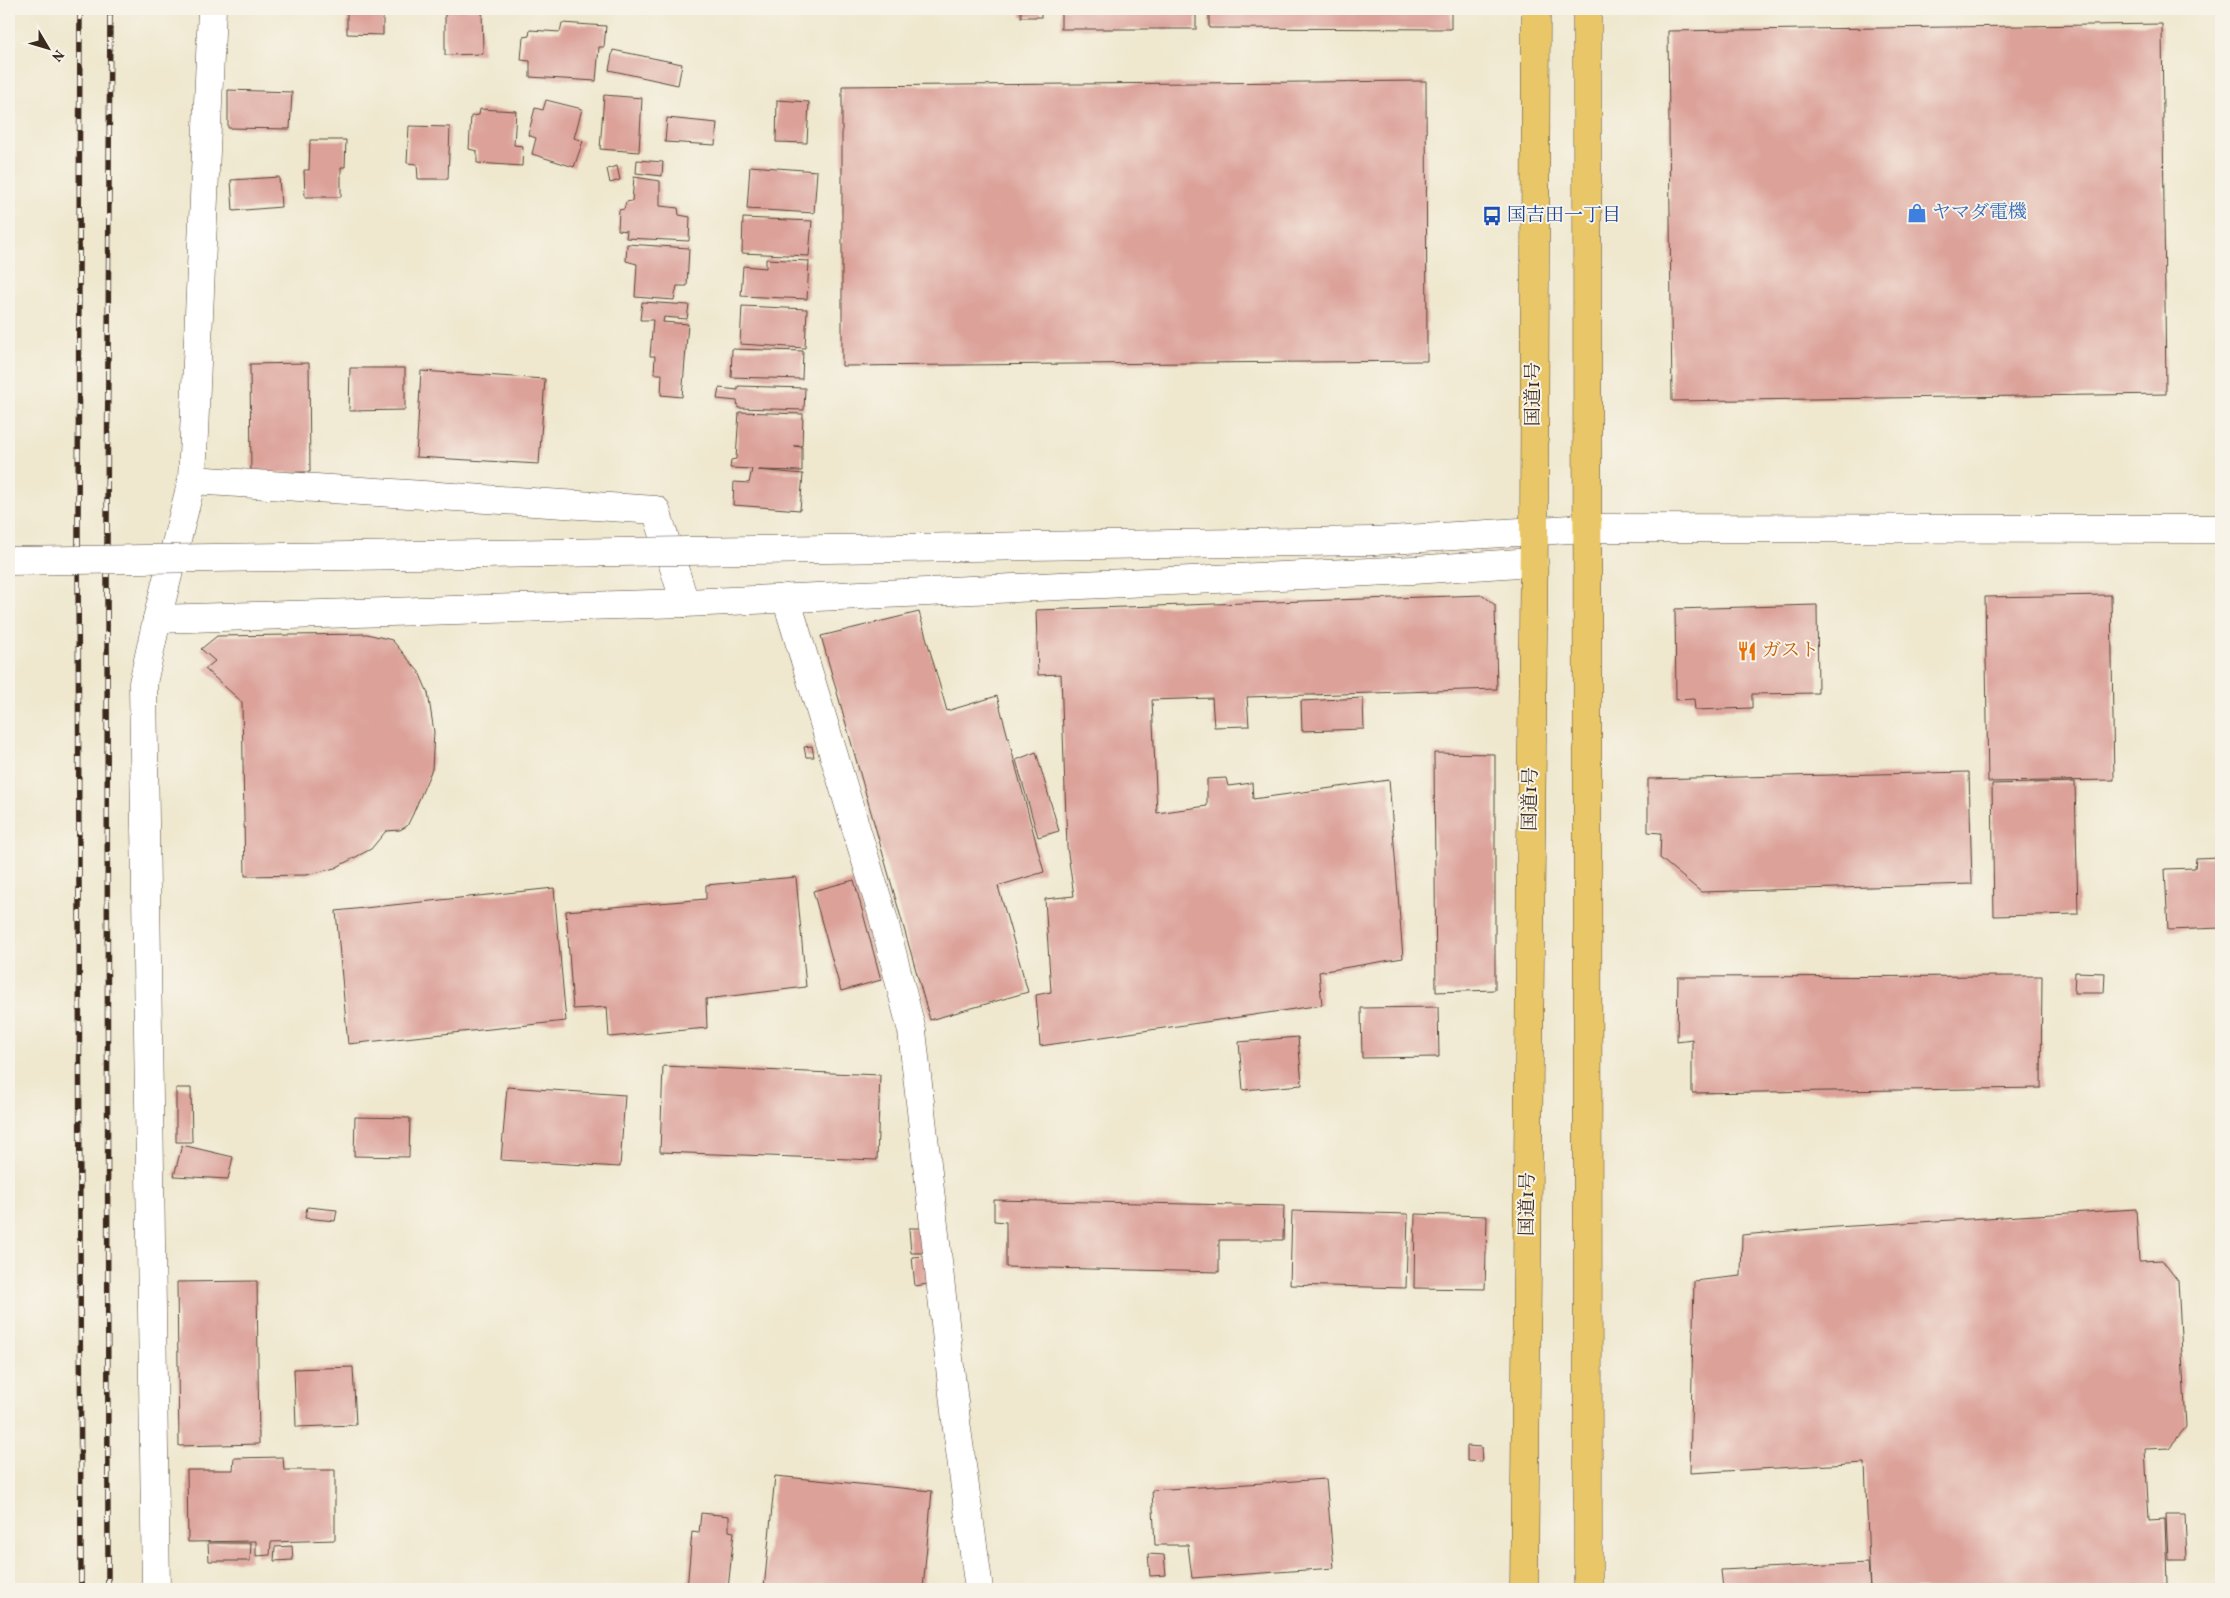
<svg xmlns="http://www.w3.org/2000/svg" width="2230" height="1598" font-family="Vollkorn,'Noto Serif JP',serif">
  <style>
    .building { fill: #dca29a }
    .lines { fill: none; stroke-linecap: round; stroke-linejoin: round }
    .minor-casing { stroke: #564639; stroke-width: 29 }
    .highway-casing { stroke: #564639; stroke-width: 29 }
    .minor { stroke: #fff; stroke-width: 28 }
    .highway { stroke: #e9c769; stroke-width: 28 }
    .rail-casing { stroke: #3b2a1e; stroke-width: 5.5 }
    .rail { stroke: #f7f3e8; stroke-width: 4; stroke-dasharray: 11; stroke-linecap: butt }
    .minor-bridge-casing { stroke: #564639; stroke-width: 29; stroke-linecap: butt }
    .minor-bridge { stroke: #fff; stroke-width: 28 }
    .labels { text-anchor: middle; dominant-baseline: central; stroke-width: 4; stroke-linejoin: round; paint-order: stroke }
    .shop-label { font-size: 19px; fill: #366cbe; stroke: #f7f3e8; text-anchor: start }
    .transit-label { font-size: 19px; fill: #164399; stroke: #f7f3e8; text-anchor: start }
    .street-label { font-size: 19px; fill: #3b2a1e; stroke: #f7f3e8 }
    .food-label { font-size: 19px; fill: #c56008; stroke: #f7f3e8; text-anchor: start }
  </style>
  <rect width="100%" height="100%" fill="#f7f3e8"/>
  <filter id="ink" filterUnits="userSpaceOnUse"><feTurbulence type="fractalNoise" baseFrequency=".02" numOctaves="2"/><feDisplacementMap in="SourceGraphic" scale="10" xChannelSelector="R" yChannelSelector="G"/><feConvolveMatrix kernelMatrix="1 2 1 2 8 2 1 2 1" color-interpolation-filters="sRGB"/></filter>
  <filter id="wash" filterUnits="userSpaceOnUse"><feTurbulence type="fractalNoise" baseFrequency=".0096" numOctaves="4" result="noise"/><feDisplacementMap in="SourceGraphic" scale="20" xChannelSelector="R" yChannelSelector="G"/><feGaussianBlur stdDeviation="1.12" result="paint"/><feColorMatrix in="noise" values="0 0 0 0 0 0 0 0 0 0 0 0 0 0 0 0 0 1.4 0 .05"/><feComposite in="paint" operator="in"/></filter>
  <g filter="url(#wash)">
    <rect width="100%" height="100%" fill="#efe8cf"/>
    <g id="blocks">
      <g class="building">
        <path d="M 347,9 L 383,9 L 383,35 L 347,34 Z"/>
        <path d="M 445,9 L 482,9 L 483,54 L 445,55 Z"/>
        <rect x="1021" y="9" width="20" height="8"/>
        <rect x="1061" y="9" width="135" height="20"/>
        <path d="M 1209,9 L 1451,9 L 1451,29 L 1209,28 Z"/>
        <path d="M 562,23 L 606,26 L 604,47 L 599,47 L 596,81 L 530,77 L 530,61 L 521,60 L 523,37 L 529,36 L 530,30 L 560,32 Z"/>
        <path d="M 2162,24 L 2166,394 L 1672,401 L 1668,31 Z"/>
        <path d="M 613,50 L 682,64 L 678,85 L 609,70 Z"/>
        <path d="M 1426,81 L 1427,361 L 842,366 L 842,86 Z"/>
        <path d="M 228,90 L 292,92 L 290,129 L 228,128 Z"/>
        <path d="M 604,95 L 642,98 L 639,152 L 600,149 Z"/>
        <path d="M 546,100 L 582,109 L 574,138 L 583,141 L 574,167 L 532,154 L 536,138 L 528,135 L 535,108 L 543,110 Z"/>
        <path d="M 777,100 L 809,102 L 807,143 L 776,142 Z"/>
        <path d="M 480,109 L 516,111 L 514,145 L 523,146 L 522,166 L 477,163 L 477,151 L 469,149 L 471,116 L 479,115 Z"/>
        <path d="M 667,118 L 717,123 L 715,145 L 665,142 Z"/>
        <path d="M 409,126 L 450,127 L 448,179 L 418,179 L 417,164 L 407,163 Z"/>
        <path d="M 310,140 L 346,140 L 345,167 L 341,167 L 341,197 L 305,197 L 304,170 L 309,170 Z"/>
        <path d="M 637,160 L 663,162 L 662,176 L 636,173 Z"/>
        <path d="M 617,166 L 620,180 L 610,183 L 607,169 Z"/>
        <path d="M 750,166 L 817,171 L 814,213 L 747,209 Z"/>
        <path d="M 279,177 L 281,207 L 233,211 L 231,180 Z"/>
        <path d="M 634,177 L 660,181 L 660,206 L 678,208 L 679,215 L 690,217 L 689,241 L 626,238 L 627,231 L 618,230 L 619,210 L 624,209 L 626,202 L 632,201 Z"/>
        <path d="M 743,218 L 812,221 L 809,256 L 742,253 Z"/>
        <path d="M 627,244 L 689,248 L 687,286 L 677,286 L 674,300 L 635,297 L 637,264 L 626,261 Z"/>
        <path d="M 766,259 L 809,261 L 807,299 L 741,296 L 743,266 L 766,268 Z"/>
        <path d="M 642,302 L 689,305 L 687,319 L 664,317 L 663,322 L 688,324 L 682,397 L 661,395 L 662,374 L 654,374 L 655,356 L 650,356 L 653,320 L 640,320 Z"/>
        <path d="M 742,306 L 807,309 L 805,348 L 740,344 Z"/>
        <path d="M 732,349 L 803,351 L 802,379 L 731,377 Z"/>
        <path d="M 309,363 L 310,472 L 251,473 L 250,364 Z"/>
        <path d="M 350,368 L 405,368 L 405,410 L 349,411 Z"/>
        <path d="M 421,371 L 545,379 L 539,464 L 416,457 Z"/>
        <path d="M 738,386 L 805,388 L 804,410 L 738,408 L 737,401 L 717,399 L 719,388 L 738,390 Z"/>
        <path d="M 739,412 L 803,414 L 802,446 L 794,446 L 802,447 L 802,471 L 758,470 L 803,474 L 800,510 L 733,505 L 734,482 L 749,483 L 752,469 L 730,468 L 731,460 L 736,459 Z"/>
        <path d="M 1483,595 L 1495,605 L 1497,689 L 1247,697 L 1249,726 L 1214,727 L 1212,698 L 1152,700 L 1157,813 L 1207,806 L 1207,779 L 1226,778 L 1228,786 L 1252,783 L 1253,799 L 1389,780 L 1403,958 L 1319,972 L 1322,1005 L 1040,1046 L 1036,995 L 1051,992 L 1045,899 L 1074,896 L 1067,847 L 1061,674 L 1038,675 L 1036,610 Z"/>
        <path d="M 2111,595 L 2114,780 L 1988,782 L 1985,597 Z"/>
        <path d="M 1817,605 L 1818,693 L 1752,694 L 1752,708 L 1695,710 L 1694,699 L 1676,700 L 1675,609 Z"/>
        <path d="M 919,612 L 947,711 L 997,696 L 1044,872 L 998,886 L 1028,992 L 930,1020 L 821,636 Z"/>
        <path d="M 367,634 L 392,640 L 419,672 L 428,693 L 434,732 L 432,769 L 413,814 L 407,826 L 400,830 L 386,831 L 371,849 L 335,868 L 306,875 L 245,876 L 242,702 L 205,669 L 215,661 L 201,649 L 217,636 Z"/>
        <path d="M 1363,698 L 1364,729 L 1302,731 L 1301,701 Z"/>
        <path d="M 812,746 L 814,757 L 806,757 L 804,747 Z"/>
        <path d="M 1036,752 L 1059,831 L 1038,837 L 1016,760 Z"/>
        <path d="M 1434,753 L 1495,754 L 1495,990 L 1436,992 Z"/>
        <path d="M 1969,772 L 1972,884 L 1701,892 L 1660,858 L 1661,833 L 1648,832 L 1648,779 Z"/>
        <path d="M 2075,782 L 2078,914 L 1994,916 L 1992,784 Z"/>
        <path d="M 2221,857 L 2221,928 L 2168,930 L 2165,869 L 2195,868 L 2196,858 Z"/>
        <path d="M 796,877 L 806,987 L 706,999 L 707,1028 L 609,1037 L 607,1007 L 573,1009 L 566,911 L 706,899 L 706,885 Z"/>
        <path d="M 854,880 L 881,980 L 841,991 L 813,891 Z"/>
        <path d="M 554,888 L 566,1021 L 348,1044 L 336,911 Z"/>
        <path d="M 2075,972 L 2105,973 L 2104,993 L 2074,993 Z"/>
        <path d="M 2042,976 L 2041,1088 L 1692,1093 L 1692,1039 L 1677,1041 L 1678,977 Z"/>
        <path d="M 1438,1007 L 1439,1057 L 1362,1058 L 1361,1008 Z"/>
        <path d="M 1298,1037 L 1302,1085 L 1243,1090 L 1239,1042 Z"/>
        <path d="M 663,1066 L 880,1075 L 877,1160 L 660,1152 Z"/>
        <path d="M 507,1087 L 625,1095 L 620,1167 L 501,1160 Z"/>
        <path d="M 176,1088 L 191,1088 L 192,1142 L 176,1142 Z"/>
        <path d="M 355,1117 L 410,1118 L 409,1157 L 354,1156 Z"/>
        <path d="M 182,1145 L 233,1157 L 228,1179 L 174,1176 Z"/>
        <path d="M 994,1200 L 1284,1206 L 1283,1240 L 1219,1240 L 1219,1272 L 1006,1267 L 1006,1222 L 994,1221 Z"/>
        <path d="M 307,1207 L 337,1210 L 335,1221 L 305,1218 Z"/>
        <path d="M 2136,1209 L 2139,1261 L 2162,1260 L 2178,1281 L 2186,1427 L 2169,1448 L 2145,1449 L 2149,1520 L 2165,1519 L 2167,1585 L 2095,1589 L 1870,1589 L 1865,1463 L 1690,1473 L 1694,1281 L 1741,1276 L 1742,1235 L 1836,1227 Z"/>
        <path d="M 1292,1211 L 1408,1214 L 1406,1288 L 1290,1285 Z"/>
        <path d="M 1415,1214 L 1487,1216 L 1485,1289 L 1414,1288 Z"/>
        <path d="M 909,1228 L 925,1228 L 926,1253 L 911,1253 Z"/>
        <path d="M 926,1256 L 928,1284 L 915,1286 L 912,1257 Z"/>
        <path d="M 257,1281 L 259,1444 L 179,1446 L 177,1282 Z"/>
        <path d="M 353,1367 L 356,1425 L 296,1427 L 294,1369 Z"/>
        <path d="M 1467,1446 L 1481,1447 L 1482,1462 L 1467,1461 Z"/>
        <path d="M 283,1457 L 284,1470 L 335,1470 L 335,1540 L 271,1542 L 270,1555 L 256,1556 L 256,1541 L 188,1542 L 187,1470 L 233,1470 L 234,1458 Z"/>
        <path d="M 775,1476 L 932,1491 L 923,1589 L 764,1589 Z"/>
        <path d="M 1326,1479 L 1334,1568 L 1192,1578 L 1188,1545 L 1155,1545 L 1152,1490 Z"/>
        <path d="M 701,1513 L 729,1516 L 729,1531 L 734,1532 L 728,1589 L 687,1589 L 692,1532 L 699,1533 Z"/>
        <path d="M 2166,1515 L 2185,1515 L 2187,1560 L 2168,1560 Z"/>
        <path d="M 208,1543 L 251,1543 L 250,1561 L 209,1561 Z"/>
        <path d="M 292,1546 L 293,1560 L 274,1561 L 275,1547 Z"/>
        <path d="M 1148,1554 L 1164,1555 L 1166,1575 L 1150,1576 Z"/>
        <path d="M 1868,1563 L 1870,1589 L 1723,1589 L 1721,1570 Z"/>
      </g>
    </g>
  </g>
  <g filter="url(#ink)">
    <use href="#blocks" fill-opacity="0" stroke="#564639" stroke-width="1"/>
    <g class="lines">
      <defs>
        <g id="minor">
          <path d="M 192,480 L 656,510 L 685,603"/>
          <path d="M 1374,541 L 1586,528 L 2221,529"/>
          <path d="M 786,598 L 883,917 L 912,1031 L 957,1429 L 979,1589"/>
          <path d="M 157,619 L 685,603 L 1413,570 L 1534,562"/>
          <path d="M 156,1589 L 143,683 L 157,619 L 192,480 L 212,9"/>
        </g>
        <g id="highway">
          <path d="M 1587,9 L 1588,1589"/>
          <path d="M 1524,1589 L 1534,529 L 1536,9"/>
        </g>
      </defs>
      <use href="#minor" class="minor-casing"/>
      <use href="#highway" class="highway-casing"/>
      <use href="#minor" class="minor"/>
      <use href="#highway" class="highway"/>
      <defs>
        <g id="rail">
          <path d="M 80,9 L 78,530 L 81,1589"/>
          <path d="M 108,1589 L 107,529 L 110,9"/>
        </g>
      </defs>
      <use href="#rail" class="rail-casing"/>
      <use href="#rail" class="rail"/>
      <defs>
        <path id="minor-bridge" d="M 9,561 L 1374,541"/>
      </defs>
      <use href="#minor-bridge" class="minor-bridge-casing"/>
      <use href="#minor-bridge" class="minor-bridge"/>
    </g>
  </g>
  <defs>
    <symbol id="shop-bare" viewBox="-9 -9 18 18"><path d="M-5-2.5h2.3a2.7 3.5 0 0 1 5.4 0H5L5.5 6h-11ZM-1.5-2.5h3a1.5 2.3 0 0 0-3 0Z" fill="#3f7fe0" stroke="#f7f3e8" stroke-width="2.5" paint-order="stroke"/></symbol>
    <symbol id="bus-bare" viewBox="-9 -9 18 18"><path d="M-5-6H5V4H4V6H2V4H-2V6H-4V4H-5ZM-3.5-4V0h7V-4ZM-3.5 1.2v1.5H-2V1.2ZM2 1.2v1.5H3.5V1.2Z" fill="#1a4fb4" stroke="#f7f3e8" stroke-width="2.5" paint-order="stroke"/></symbol>
    <symbol id="restaurant-bare" viewBox="-9 -9 18 18"><path d="M-5-6h1v4h1v-4h1v4h1v-4h1v5L-1.5 .5V6h-2V.5L-5-1ZM5-6V6H3V1.5H1.5Q1.5-4 5-6Z" fill="#e8710a" stroke="#f7f3e8" stroke-width="2.5" paint-order="stroke"/></symbol>
  </defs>
  <g fill-rule="evenodd">
    <use href="#shop-bare" x="1903" y="199" width="28" height="28"/>
    <use href="#bus-bare" x="1478" y="202" width="28" height="28"/>
    <use href="#restaurant-bare" x="1733" y="637" width="28" height="28"/>
  </g>
  <g class="labels">
    <g class="shop-label">
      <text x="1932" y="213">ヤマダ電機</text>
    </g>
    <g class="transit-label">
      <text x="1507" y="216">国吉田一丁目</text>
    </g>
    <g class="street-label">
      <text transform="translate(1534 394) rotate(-90)">国道1号</text>
      <text transform="translate(1531 799) rotate(-89)">国道1号</text>
      <text transform="translate(1528 1204) rotate(-89)">国道1号</text>
    </g>
    <g class="food-label">
      <text x="1762" y="651">ガスト</text>
    </g>
  </g>
  <rect width="2230" height="1598" fill="none" stroke="#f7f3e8" stroke-width="30"/>
  <g transform="translate(48 48) rotate(128)" stroke="#f7f3e8" stroke-width="4" paint-order="stroke">
  <path d="M0-4L9 19L0 12L-9 19Z" fill="#3b2a1e"/>
  <text y="-8" font-size="14" font-weight="bold" text-anchor="middle" fill="#3b2a1e">N</text>
  </g>
</svg>
